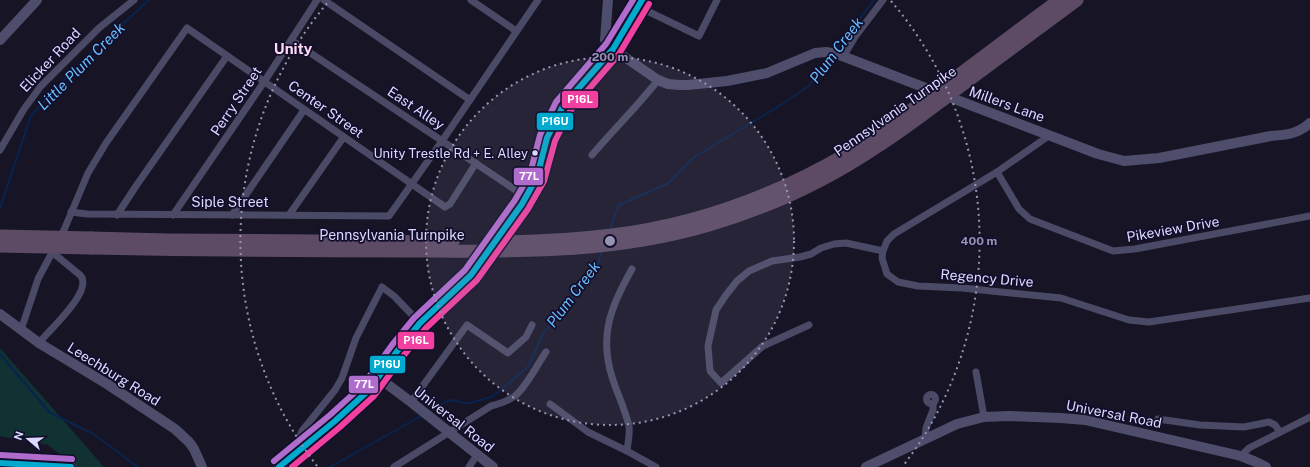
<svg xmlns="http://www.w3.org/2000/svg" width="1310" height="467" font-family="'Public Sans',sans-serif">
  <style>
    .green { fill: #113232 }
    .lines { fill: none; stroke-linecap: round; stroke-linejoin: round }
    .stream { stroke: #08244e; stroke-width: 2 }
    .street { stroke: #4a4a66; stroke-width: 7 }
    .secondary { stroke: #4e4d6c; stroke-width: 10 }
    .highway { stroke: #5d4b66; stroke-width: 13 }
    .secondary-bridge { stroke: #4e4d6c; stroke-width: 10 }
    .highway-bridge { stroke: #5d4b66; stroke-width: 13 }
    .bus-1-casing { stroke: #120e2c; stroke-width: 9 }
    .bus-2-casing { stroke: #120e2c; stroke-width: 9 }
    .bus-3-casing { stroke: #120e2c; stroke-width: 9 }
    .bus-1 { stroke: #00a9ce; stroke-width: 6 }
    .bus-2 { stroke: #f240a1; stroke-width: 6 }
    .bus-3 { stroke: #b06ccc; stroke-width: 6 }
    .ring { fill: none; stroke: #9794b3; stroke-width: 2; stroke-dasharray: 2 4 }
    .bus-dot { fill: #dcd9ff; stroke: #120e2c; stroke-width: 1.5 }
    .labels { text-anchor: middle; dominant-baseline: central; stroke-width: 3.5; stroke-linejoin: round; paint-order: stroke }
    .bus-label { font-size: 13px; fill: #dcd9ff; stroke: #120e2c; text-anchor: end }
    .street-label { font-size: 14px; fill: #dcd9ff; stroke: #120e2c }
    .neighbourhood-label { font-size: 15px; font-weight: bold; fill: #ffdbf3; stroke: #120e2c }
    .water-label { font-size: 15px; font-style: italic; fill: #67bfff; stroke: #120e2c }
    .centre { fill: #9794b3; stroke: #120e2c; stroke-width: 2 }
    .ring-label { font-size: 12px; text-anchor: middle; font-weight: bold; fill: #9794b3; stroke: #120e2c; stroke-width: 3.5; stroke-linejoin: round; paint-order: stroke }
    .line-badge { stroke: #120e2c; stroke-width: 1.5 }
    .badge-label { font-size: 11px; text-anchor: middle; font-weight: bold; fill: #fff }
  </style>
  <rect width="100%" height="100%" fill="#171525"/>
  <path class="green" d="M 0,348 L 104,467 L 76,467 L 48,445 L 0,436 Z"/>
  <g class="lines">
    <g class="stream">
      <path d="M 835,51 L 874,0"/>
      <path d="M 0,208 L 31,116 L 81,62 L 149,0"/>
      <path d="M 610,230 L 619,205 L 669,183 L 693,158 L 784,103 L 809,86 L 832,56"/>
      <path d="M 0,354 L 49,412 L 95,435 L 138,467"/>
      <path d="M 428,412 L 445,402 L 453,400 L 462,403 L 469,403 L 492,397 L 528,367 L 543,334 L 597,266 L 603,249"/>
      <path d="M 330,467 L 423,415"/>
    </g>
    <g class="street">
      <path d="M 324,0 L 470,100"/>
      <path d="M 471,0 L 516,31"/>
      <path d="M 639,7 L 699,36 L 717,0"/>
      <path d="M 291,40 L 526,197"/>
      <path d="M 843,57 L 855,37 L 883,0"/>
      <path d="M 1050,135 L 997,172 L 894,234 L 887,241 L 883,251 L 882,258 L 887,274 L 898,282 L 918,286 L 962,288 L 1061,298 L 1129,320 L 1149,322 L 1310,298"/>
      <path d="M 0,150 L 24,109 L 41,86 L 99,28 L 134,0"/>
      <path d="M 592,155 C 613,130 637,107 658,80"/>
      <path d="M 997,172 L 1019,209 L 1030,219 L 1113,251 L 1135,249 L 1310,216"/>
      <path d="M 71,212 L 87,214 L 389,216 L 442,141 L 538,0"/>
      <path d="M 117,215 L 136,186 L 227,56"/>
      <path d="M 173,215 L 264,82 L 317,0"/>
      <path d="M 232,215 L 304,110"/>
      <path d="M 289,215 L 343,138"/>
      <path d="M 809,325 L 763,346 L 721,383 L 710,371 L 708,346 L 716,310 L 726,295 L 737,281 L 749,271 L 772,261 L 800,257 L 811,254 L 821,248 L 834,244 L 846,243 L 883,251"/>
      <path d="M 21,330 L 38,279 L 64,230 L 88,173 L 106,143 L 187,28 L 445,207 L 450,204 L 476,163"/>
      <path d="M 39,343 C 48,331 95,290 80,275 L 52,252"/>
      <path d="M 976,372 L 984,417"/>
      <circle cx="931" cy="399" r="4.5"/>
      <path d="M 411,402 L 467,325 L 508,353 L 526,337 L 532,325"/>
      <path d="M 550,404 L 588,432 L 627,451 L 656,467"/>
      <path d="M 1158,419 L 1200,425 L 1244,427 L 1269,422 L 1275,425 L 1280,432"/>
      <path d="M 925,438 L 926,428 L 933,410 L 933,403"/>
      <path d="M 627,451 C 628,443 630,433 629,426 C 625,409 617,393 612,377 C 599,335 611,306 632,269"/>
      <path d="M 297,452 L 298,442 L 302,431 L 335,390 L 342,378 L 356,338 L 382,287 L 394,296 L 420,323"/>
      <path d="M 1241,456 L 1249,448 L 1310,417"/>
      <path d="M 394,467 L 491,406 C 499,404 508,401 515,396 C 527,386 537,365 546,352"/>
      <path d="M 469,467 L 477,455"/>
    </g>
    <g class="secondary">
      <path d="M 608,0 L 605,40 L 613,49 L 658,80 L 668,84 L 680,85 L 688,85 L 727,81 L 767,73 L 815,53 L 826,52 L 837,54 L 1098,154 L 1124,161 L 1159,158 L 1271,136 C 1286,135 1298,134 1310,123"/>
      <path d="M 0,40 L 37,0"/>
      <path d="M 517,210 L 537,177 L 547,138 L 552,126 L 563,106 L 613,49 L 642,0"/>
      <path d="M 0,314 L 39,343 L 107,384 L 175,429 L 189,442 L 194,449 L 202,467"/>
      <path d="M 379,378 L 411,402 L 493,467"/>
      <path d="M 0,463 L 33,464 L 71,467"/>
      <path d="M 279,467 L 335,421 L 369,390 L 398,350 L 420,323 L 471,275"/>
      <path d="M 866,467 L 957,424 L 984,417 L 1008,416 L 1061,418 L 1085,420 L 1241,456 L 1256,462 L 1266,467"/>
    </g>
    <g class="highway">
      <path d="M 939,90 L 1059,0"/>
      <path d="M 950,94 L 1077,0"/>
      <path d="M 91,238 L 167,240 L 453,242"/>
      <path d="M 491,242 C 531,242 572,240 612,235 C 695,225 776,195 848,153 C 877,135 905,115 933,94"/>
      <path d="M 91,248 C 195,250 299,251 404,251 C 508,251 607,255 709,225 C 767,208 824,182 875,148 C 899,133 921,116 944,99"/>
    </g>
    <path class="secondary-bridge" d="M 471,275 L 517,210"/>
    <g class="highway-bridge">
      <path d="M 933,94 L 939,90"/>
      <path d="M 944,99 L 950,94"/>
      <path d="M 0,236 L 91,238"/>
      <path d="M 0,246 L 91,248"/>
    </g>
    <defs>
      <g id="bus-1">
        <path d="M 0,463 L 71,467"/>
        <path d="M 279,467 L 335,421 L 369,390 L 398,350 L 420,323 L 471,275 L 522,204 L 537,177 L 547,138 L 563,106 L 613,49 L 642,0"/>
      </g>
      <path id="bus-2" d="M 292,467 L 340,427 L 374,396 L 404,355 L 426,328 L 477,280 L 528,209 L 544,181 L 555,141 L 570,111 L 619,54 L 649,4"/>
      <g id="bus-3">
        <path d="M 0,455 L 72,459"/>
        <path d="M 274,461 L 330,415 L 363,385 L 392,345 L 414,318 L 465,270 L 515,200 L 530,174 L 540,135 L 556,102 L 606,44 L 633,0"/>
      </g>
    </defs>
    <use href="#bus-1" class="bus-1-casing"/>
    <use href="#bus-2" class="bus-2-casing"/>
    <use href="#bus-3" class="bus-3-casing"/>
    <use href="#bus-1" class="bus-1"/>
    <use href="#bus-2" class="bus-2"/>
    <use href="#bus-3" class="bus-3"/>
  </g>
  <circle cx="610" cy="241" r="184" fill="#9794b3" fill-opacity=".12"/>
  <g class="ring">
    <circle cx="610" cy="241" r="184"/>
    <path d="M317 466A369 369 0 0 1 329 1M891 1A369 369 0 0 1 903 466"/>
  </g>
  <circle class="bus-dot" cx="535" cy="153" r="3.5"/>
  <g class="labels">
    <g class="bus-label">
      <text x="528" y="153">Unity Trestle Rd + E. Alley</text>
    </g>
    <g class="street-label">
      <text transform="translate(50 60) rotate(-47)">Elicker Road</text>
      <text transform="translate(236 101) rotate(-56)">Perry Street</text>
      <text transform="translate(1007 104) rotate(20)">Millers Lane</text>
      <text transform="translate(416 108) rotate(34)">East Alley</text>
      <text transform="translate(326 109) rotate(35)">Center Street</text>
      <text transform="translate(895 111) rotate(-35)">Pennsylvania Turnpike</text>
      <text x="230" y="202">Siple Street</text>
      <text transform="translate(1173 229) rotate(-10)">Pikeview Drive</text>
      <text x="392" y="235">Pennsylvania Turnpike</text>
      <text transform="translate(987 278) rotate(5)">Regency Drive</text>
      <text transform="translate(114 374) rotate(32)">Leechburg Road</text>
      <text transform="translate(1114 414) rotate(11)">Universal Road</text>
      <text transform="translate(454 419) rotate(38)">Universal Road</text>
    </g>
    <g class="neighbourhood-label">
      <text x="293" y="48">Unity</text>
    </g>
    <g class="water-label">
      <text transform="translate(836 50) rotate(-53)">Plum Creek</text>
      <text transform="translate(81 66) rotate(-45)">Little Plum Creek</text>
      <text transform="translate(573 294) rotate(-53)">Plum Creek</text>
    </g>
  </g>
  <circle cx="610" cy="241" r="6" class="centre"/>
  <g class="ring-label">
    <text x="610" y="61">200 m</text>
    <text x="979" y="245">400 m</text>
  </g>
  <g class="line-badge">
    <rect x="561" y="90" width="38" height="19" rx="4" fill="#f240a1"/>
    <rect x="536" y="112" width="38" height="19" rx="4" fill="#00a9ce"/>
    <rect x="513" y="167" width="31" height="19" rx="4" fill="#b06ccc"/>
    <rect x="397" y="331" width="38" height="19" rx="4" fill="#f240a1"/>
    <rect x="369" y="355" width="37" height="19" rx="4" fill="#00a9ce"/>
    <rect x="348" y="375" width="31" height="19" rx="4" fill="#b06ccc"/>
  </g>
  <g class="badge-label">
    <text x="580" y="103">P16L</text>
    <text x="555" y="125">P16U</text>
    <text x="529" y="180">77L</text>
    <text x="416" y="344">P16L</text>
    <text x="387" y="368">P16U</text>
    <text x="364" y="388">77L</text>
  </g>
  <g transform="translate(28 439) rotate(289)" stroke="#120e2c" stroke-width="3" paint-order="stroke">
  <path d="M0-3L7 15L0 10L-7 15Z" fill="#dcd9ff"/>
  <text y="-6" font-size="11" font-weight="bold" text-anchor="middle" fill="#dcd9ff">N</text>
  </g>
</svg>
